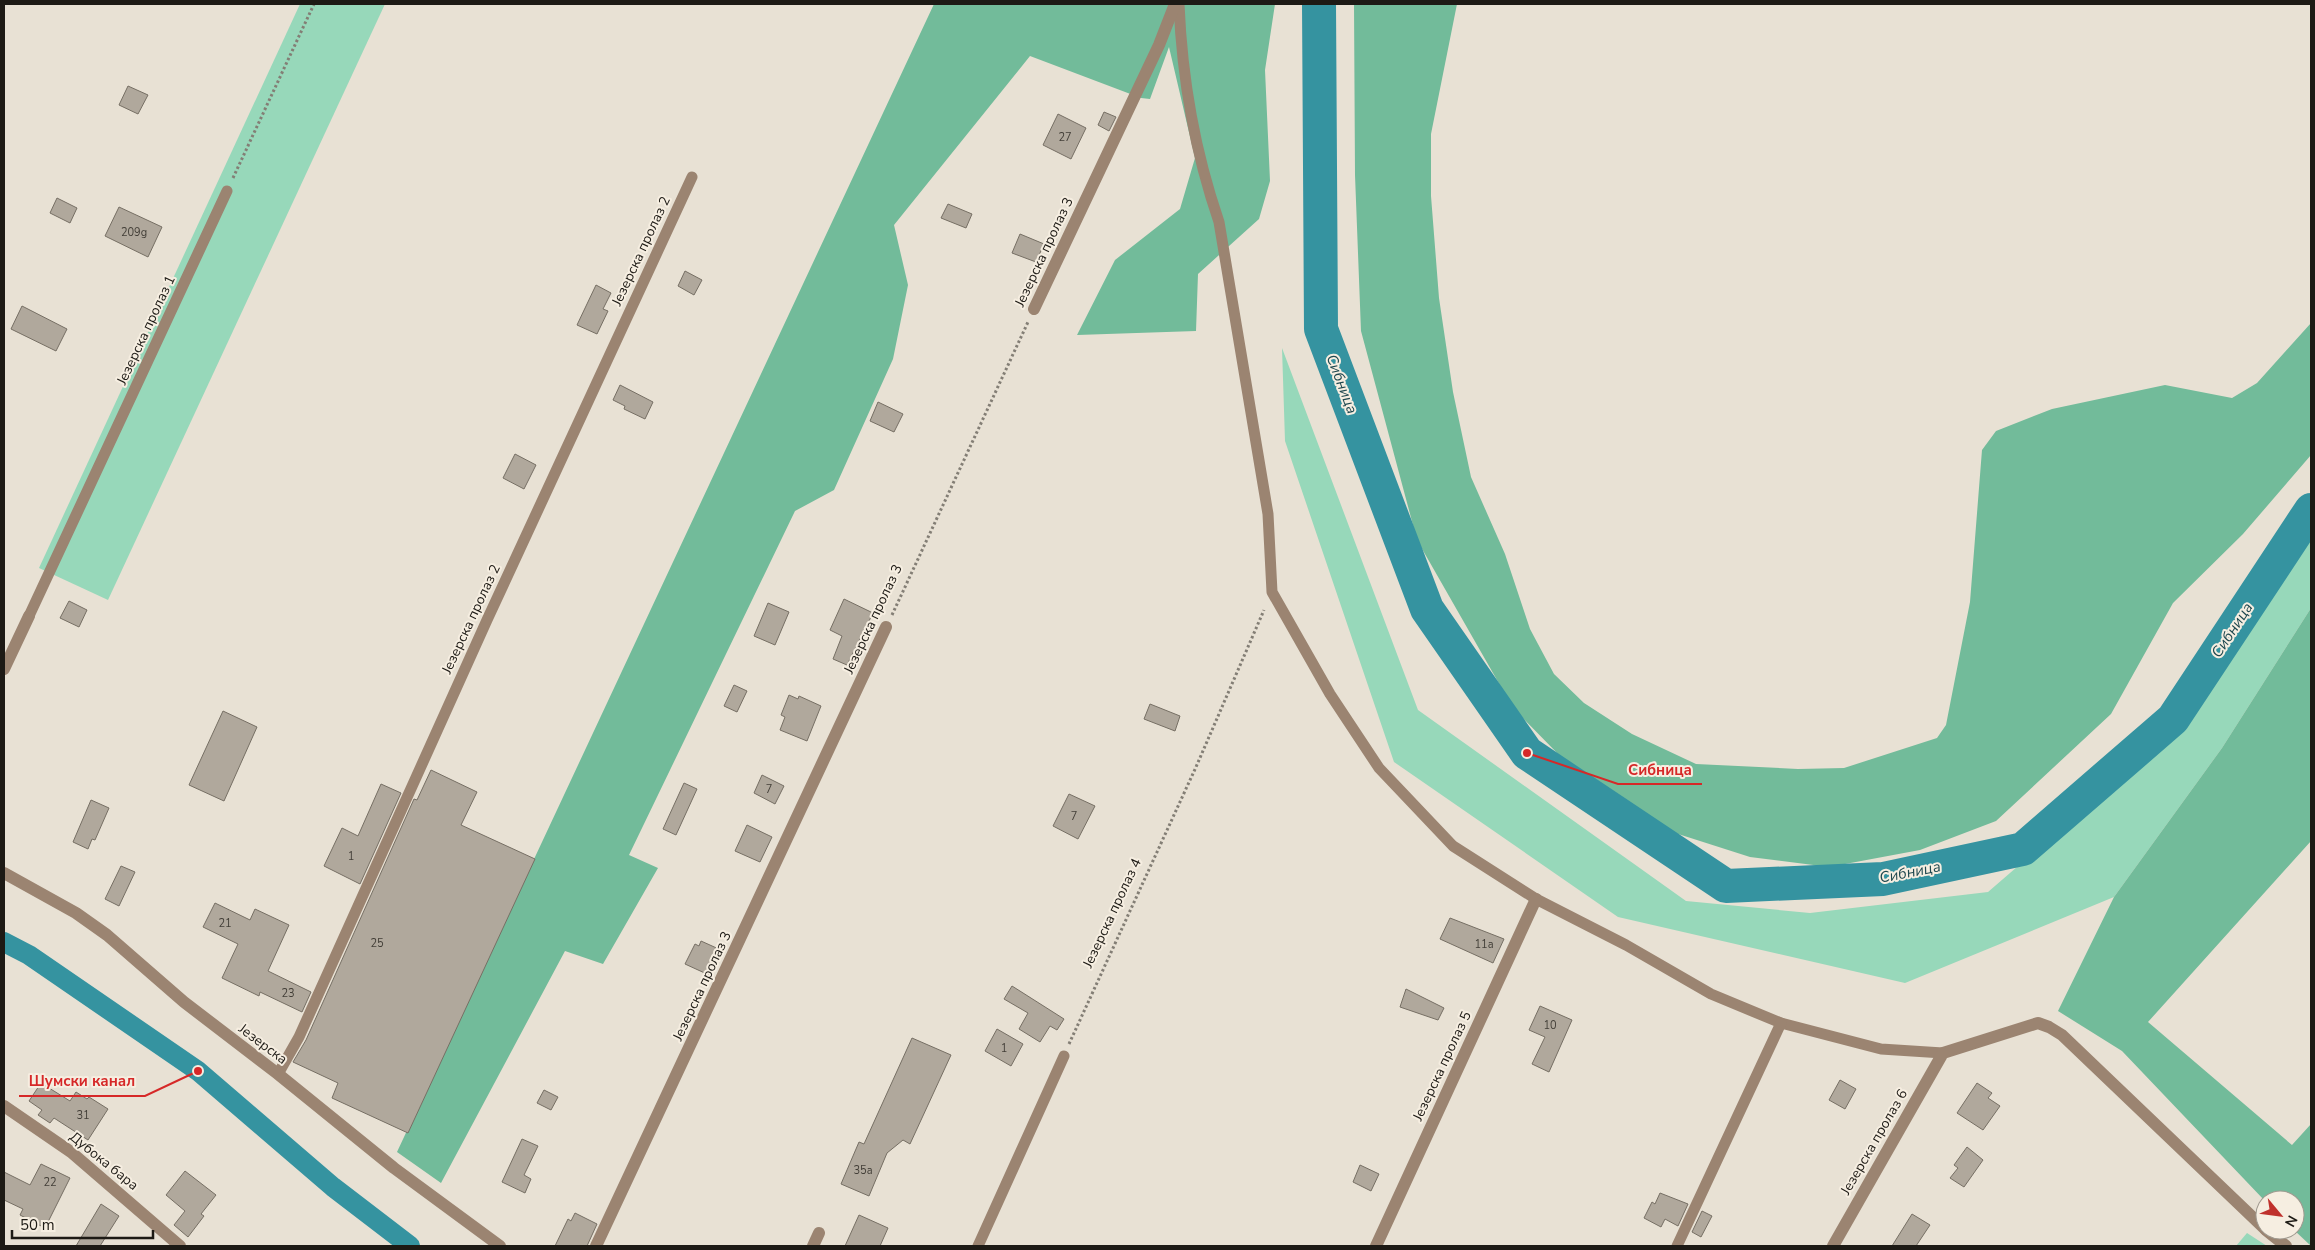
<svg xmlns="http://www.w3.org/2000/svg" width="2315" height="1250" font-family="'Nunito Sans',sans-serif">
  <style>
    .green { fill: #97d8ba }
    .forest { fill: #72bb9a }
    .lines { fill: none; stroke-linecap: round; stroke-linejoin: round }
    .canal { stroke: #3593a0; stroke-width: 20 }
    .river { stroke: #3593a0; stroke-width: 34 }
    .building { fill: #b0a89c; stroke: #766f64 }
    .path { stroke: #837e75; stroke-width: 3; stroke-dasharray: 2.5 2.5; stroke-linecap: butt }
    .lane { stroke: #9b8471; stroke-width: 11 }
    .street { stroke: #9b8471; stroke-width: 12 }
    .labels { text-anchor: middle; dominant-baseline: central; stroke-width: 4; stroke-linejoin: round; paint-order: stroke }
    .number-label { font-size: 11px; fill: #423e37 }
    .street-label { font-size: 14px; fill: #1d1a15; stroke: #f6eee1 }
    .water-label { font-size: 15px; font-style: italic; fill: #1f484f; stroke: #f6eee1 }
    .leader { fill: none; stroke: #d62828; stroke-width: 2 }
    .callout-dot { fill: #d62828; stroke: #f6eee1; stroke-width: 2 }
    .callout-label { font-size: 15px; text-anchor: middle; font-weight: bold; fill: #d62828; stroke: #f6eee1; stroke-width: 4; stroke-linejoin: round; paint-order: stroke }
  </style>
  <rect width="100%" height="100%" fill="#e8e1d4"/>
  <g class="green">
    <path d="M 300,4 L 385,4 L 108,600 L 39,568 Z"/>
    <path d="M 1282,348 L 1418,710 L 1686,901 L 1810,913 L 1988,892 L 2151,751 L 2207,647 L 2311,526 L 2311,608 L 2222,748 L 2114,897 L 1905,983 L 1618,917 L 1394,762 L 1285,441 Z"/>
    <path d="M 2247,1233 L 2267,1246 L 2236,1246 Z"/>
  </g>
  <g class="forest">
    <path d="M 934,4 L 1275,4 L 1265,70 L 1270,181 L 1259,219 L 1198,274 L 1196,331 L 1077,335 L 1115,260 L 1180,209 L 1195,158 L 1169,47 L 1150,99 L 1141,98 L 1030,56 L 894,225 L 908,285 L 893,359 L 834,490 L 795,511 L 629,855 L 658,868 L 603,964 L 565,951 L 441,1183 L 397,1152 Z"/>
    <path d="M 1354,4 L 1457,4 L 1431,134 L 1431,196 L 1439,298 L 1453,392 L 1471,477 L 1505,554 L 1530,629 L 1554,674 L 1584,703 L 1632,734 L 1696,764 L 1798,769 L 1844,768 L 1937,738 L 1946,725 L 1970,602 L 1982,450 L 1996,431 L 2052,409 L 2165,385 L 2232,398 L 2257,383 L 2311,323 L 2311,455 L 2243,534 L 2173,603 L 2111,714 L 1996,821 L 1920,850 L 1829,867 L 1750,857 L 1675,833 L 1623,801 L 1561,757 L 1513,708 L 1417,540 L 1361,331 L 1355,175 Z"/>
    <path d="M 2311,608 L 2311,841 L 2148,1022 L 2292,1145 L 2311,1124 L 2311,1246 L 2294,1230 L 2295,1200 L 2265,1201 L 2122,1051 L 2058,1011 L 2114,897 L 2222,748 Z"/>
  </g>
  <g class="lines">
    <path class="canal" d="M 4,942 L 29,955 L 198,1071 L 333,1187 L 410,1246"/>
    <path class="river" d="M 1319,4 L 1321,329 L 1427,609 L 1527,753 L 1726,886 L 1883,879 L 2023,849 L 2173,719 L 2311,510"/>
  </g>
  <g class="building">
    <path d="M 128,86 L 148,95 L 138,114 L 119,105 Z"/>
    <path d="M 1104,112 L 1116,117 L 1109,131 L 1098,125 Z"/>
    <path d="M 1058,114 L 1086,128 L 1071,159 L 1043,145 Z"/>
    <path d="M 57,198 L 77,208 L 70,223 L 50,213 Z"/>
    <path d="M 948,204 L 972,214 L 966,228 L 941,218 Z"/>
    <path d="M 119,207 L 162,227 L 148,257 L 105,236 Z"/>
    <path d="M 1020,234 L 1044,244 L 1036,262 L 1012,253 Z"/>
    <path d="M 685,271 L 702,280 L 694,295 L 678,286 Z"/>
    <path d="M 596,285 L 611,293 L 603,309 L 608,311 L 597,334 L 577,325 Z"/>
    <path d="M 22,306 L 67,329 L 56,351 L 11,329 Z"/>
    <path d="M 620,385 L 653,402 L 645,419 L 624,409 L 625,406 L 613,400 Z"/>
    <path d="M 878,402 L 903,414 L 894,432 L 870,421 Z"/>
    <path d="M 515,454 L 536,465 L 524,489 L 503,478 Z"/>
    <path d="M 844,599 L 873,613 L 847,665 L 833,659 L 842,636 L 830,630 Z"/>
    <path d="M 69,601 L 87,610 L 79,627 L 60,618 Z"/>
    <path d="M 768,603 L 789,612 L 775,645 L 754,636 Z"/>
    <path d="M 734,685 L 747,691 L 737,712 L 724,706 Z"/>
    <path d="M 789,695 L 798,699 L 799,696 L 821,706 L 807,741 L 780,730 L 785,717 L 781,715 Z"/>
    <path d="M 1150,704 L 1180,716 L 1175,731 L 1144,719 Z"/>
    <path d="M 223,711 L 257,727 L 224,801 L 189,785 Z"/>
    <path d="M 431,770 L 477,792 L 461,825 L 535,859 L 408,1133 L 332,1098 L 338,1083 L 293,1062 L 306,1040 L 414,799 L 417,800 Z"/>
    <path d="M 762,775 L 784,786 L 775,804 L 754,793 Z"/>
    <path d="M 684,783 L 697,789 L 676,835 L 663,829 Z"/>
    <path d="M 381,784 L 401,793 L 360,884 L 324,866 L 342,828 L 358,836 Z"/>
    <path d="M 1069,794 L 1095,806 L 1078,839 L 1053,826 Z"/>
    <path d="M 91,800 L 109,808 L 95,840 L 92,839 L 88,849 L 73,842 Z"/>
    <path d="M 747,825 L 772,837 L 760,862 L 735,851 Z"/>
    <path d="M 121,866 L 135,872 L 119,906 L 105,899 Z"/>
    <path d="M 215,903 L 250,920 L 255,909 L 289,925 L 268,971 L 311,992 L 302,1012 L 260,992 L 259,996 L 222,978 L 238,944 L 203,927 Z"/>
    <path d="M 1450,918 L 1504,939 L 1493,963 L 1440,939 Z"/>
    <path d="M 701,941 L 721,950 L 709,975 L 685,964 L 695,944 L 699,946 Z"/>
    <path d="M 1012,986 L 1064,1019 L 1057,1030 L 1050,1026 L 1040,1042 L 1019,1029 L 1028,1013 L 1004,999 Z"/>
    <path d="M 1406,989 L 1444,1008 L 1438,1020 L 1400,1007 Z"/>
    <path d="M 1540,1006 L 1572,1020 L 1549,1072 L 1532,1064 L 1545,1037 L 1529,1030 Z"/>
    <path d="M 997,1029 L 1023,1044 L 1011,1066 L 985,1051 Z"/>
    <path d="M 912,1038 L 951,1055 L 910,1144 L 903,1140 L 887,1153 L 869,1196 L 841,1184 L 859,1142 L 864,1144 Z"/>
    <path d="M 1840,1080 L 1856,1089 L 1845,1109 L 1829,1100 Z"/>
    <path d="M 41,1083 L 70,1101 L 76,1092 L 87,1099 L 89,1097 L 108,1109 L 88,1140 L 54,1118 L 50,1123 L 38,1115 L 42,1110 L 29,1101 Z"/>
    <path d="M 1977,1083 L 1992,1093 L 1988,1098 L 2000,1106 L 1983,1130 L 1957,1113 Z"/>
    <path d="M 544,1090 L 558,1097 L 551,1110 L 537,1103 Z"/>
    <path d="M 522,1139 L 538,1146 L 524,1175 L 531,1179 L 525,1193 L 502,1182 Z"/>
    <path d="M 1967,1147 L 1983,1160 L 1964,1187 L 1950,1178 L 1958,1168 L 1954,1165 Z"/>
    <path d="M 41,1164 L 70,1178 L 45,1228 L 20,1215 L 23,1209 L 4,1200 L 4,1172 L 30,1185 Z"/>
    <path d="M 1360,1165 L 1379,1174 L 1371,1191 L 1353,1182 Z"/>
    <path d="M 185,1171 L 216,1195 L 201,1214 L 204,1216 L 188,1237 L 174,1225 L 185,1211 L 166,1195 Z"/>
    <path d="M 1660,1193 L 1688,1204 L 1678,1226 L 1665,1219 L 1661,1227 L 1644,1218 L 1652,1202 L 1655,1204 Z"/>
    <path d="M 101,1204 L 119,1216 L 100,1246 L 76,1246 Z"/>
    <path d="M 1702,1211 L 1712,1216 L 1701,1237 L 1692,1232 Z"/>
    <path d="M 575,1213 L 597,1224 L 587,1246 L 555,1246 L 568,1219 L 571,1221 Z"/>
    <path d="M 1912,1214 L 1930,1225 L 1916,1246 L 1892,1246 Z"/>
    <path d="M 859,1215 L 888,1228 L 880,1246 L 845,1246 Z"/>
  </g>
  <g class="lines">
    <g class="path">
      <path d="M 233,178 L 314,4"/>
      <path d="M 892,615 L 1028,322"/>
      <path d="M 1069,1044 L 1196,767 L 1264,610"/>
    </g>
    <g class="lane">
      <path d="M 1179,4 C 1182,78 1195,152 1219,222 L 1268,514 L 1272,592 L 1330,694 L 1379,768 L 1453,846 L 1536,899 L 1626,945 L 1711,994 L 1781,1023 L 1881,1049 L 1943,1053"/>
      <path d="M 29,616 L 227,191"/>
      <path d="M 278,1074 L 299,1037 L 487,620 L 692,177"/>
      <path d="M 978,1246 L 1064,1056"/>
      <path d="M 1677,1246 L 1781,1023"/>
    </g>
    <g class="street">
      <path d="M 1034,309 L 1159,45 L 1175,4"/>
      <path d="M 4,669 L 29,616"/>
      <path d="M 4,873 L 76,913 L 107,935 L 184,1002 L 278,1074 L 394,1168 L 500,1246"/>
      <path d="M 4,1106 L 71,1152 L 180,1246"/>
      <path d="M 2266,1230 L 2286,1246"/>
      <path d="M 596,1246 L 886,627"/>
      <path d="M 813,1246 L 819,1233"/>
      <path d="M 1376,1246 L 1536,899"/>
      <path d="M 1833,1246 L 1943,1053 L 2038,1023 L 2049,1027 L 2062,1035 L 2265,1229"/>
    </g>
  </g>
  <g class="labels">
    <g class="number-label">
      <text x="1065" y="137">27</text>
      <text x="134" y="232">209g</text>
      <text x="769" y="789">7</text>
      <text x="1074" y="816">7</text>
      <text x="351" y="856">1</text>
      <text x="225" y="923">21</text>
      <text x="377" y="943">25</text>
      <text x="1484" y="944">11a</text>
      <text x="288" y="993">23</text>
      <text x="1550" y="1025">10</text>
      <text x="1004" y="1048">1</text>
      <text x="83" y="1115">31</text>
      <text x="863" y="1170">35a</text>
      <text x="50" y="1182">22</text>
    </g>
    <g class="street-label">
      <text transform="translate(641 251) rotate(-65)">Језерска пролаз 2</text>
      <text transform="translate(1044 252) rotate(-65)">Језерска пролаз 3</text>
      <text transform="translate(146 330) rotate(-65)">Језерска пролаз 1</text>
      <text transform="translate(471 619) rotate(-65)">Језерска пролаз 2</text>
      <text transform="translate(873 619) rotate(-65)">Језерска пролаз 3</text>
      <text transform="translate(1112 913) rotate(-65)">Језерска пролаз 4</text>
      <text transform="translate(702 986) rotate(-65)">Језерска пролаз 3</text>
      <text transform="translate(263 1044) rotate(37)">Језерска</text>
      <text transform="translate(1442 1066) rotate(-65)">Језерска пролаз 5</text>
      <text transform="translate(1874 1142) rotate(-60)">Језерска пролаз 6</text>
      <text transform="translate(104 1161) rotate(39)">Дубока бара</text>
    </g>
    <g class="water-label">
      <text transform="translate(1342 384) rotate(69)">Сибница</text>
      <text transform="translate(2232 630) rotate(-57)">Сибница</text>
      <text transform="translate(1910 872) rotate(-11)">Сибница</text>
    </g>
  </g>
  <path class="leader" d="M1527 753L1618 784H1702M198 1071L145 1096H19"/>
  <g class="callout-dot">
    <circle cx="1527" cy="753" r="5"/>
    <circle cx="198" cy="1071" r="5"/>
  </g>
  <g class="callout-label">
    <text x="1660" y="775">Сибница</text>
    <text x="82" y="1086">Шумски канал</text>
  </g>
  <rect width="2315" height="1250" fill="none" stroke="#1d1a15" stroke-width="10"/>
  <g transform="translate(2280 1215) rotate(119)"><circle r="24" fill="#f6eee1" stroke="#9f998f"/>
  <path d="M0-4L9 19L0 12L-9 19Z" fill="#bf312c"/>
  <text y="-8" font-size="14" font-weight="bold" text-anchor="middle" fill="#1d1a15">N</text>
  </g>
  <path d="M12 1230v8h141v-8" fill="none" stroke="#1d1a15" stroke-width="2.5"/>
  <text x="20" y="1230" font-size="15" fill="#1d1a15" stroke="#f6eee1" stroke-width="4" paint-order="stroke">50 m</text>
</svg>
